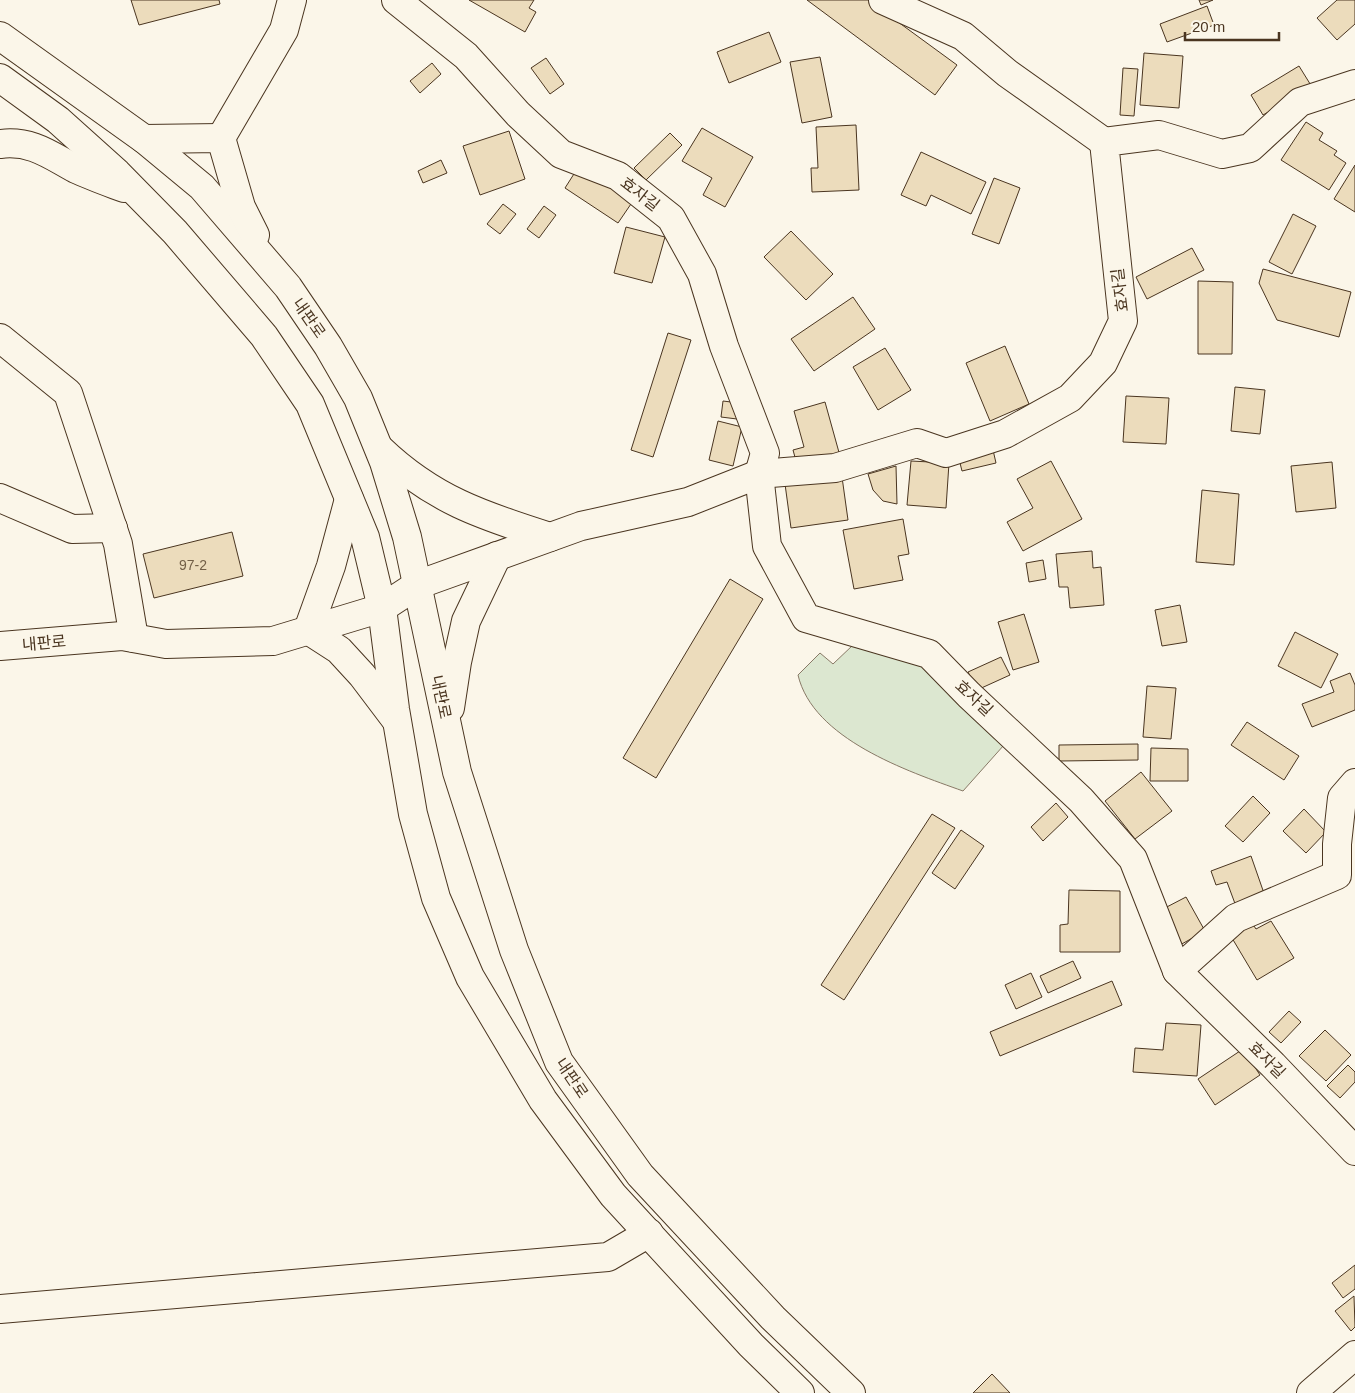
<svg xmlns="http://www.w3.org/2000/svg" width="1355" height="1393" font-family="Arial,'Noto Sans KR',sans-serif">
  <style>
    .green { fill: #dce7d0; stroke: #887966 }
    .building { fill: #ecdcbc; stroke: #4a3520 }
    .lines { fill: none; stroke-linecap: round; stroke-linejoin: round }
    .minor-casing { stroke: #4a3520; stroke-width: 30 }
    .minor { stroke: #fbf6e9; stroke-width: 28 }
    .labels { text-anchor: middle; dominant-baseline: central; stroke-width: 4; stroke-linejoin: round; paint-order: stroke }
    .number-label { font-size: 14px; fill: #725f47 }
    .street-label { font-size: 16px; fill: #4a3520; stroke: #fbf6e9 }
  </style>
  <rect width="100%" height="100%" fill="#fbf6e9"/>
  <path class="green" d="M 853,645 L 927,667 L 1004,745 L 963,791 C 907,771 813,739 798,675 L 820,653 L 833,664 Z"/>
  <g class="building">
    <path d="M 131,0 L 219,0 L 220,4 L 139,25 Z"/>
    <path d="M 469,0 L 534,0 L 529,8 L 536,12 L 525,32 Z"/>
    <path d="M 807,0 L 868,0 L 957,65 L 935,95 Z"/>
    <path d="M 1199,0 L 1213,0 L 1201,5 Z"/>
    <path d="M 1337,0 L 1355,0 L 1355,24 L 1337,40 L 1317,18 Z"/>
    <path d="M 1207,6 L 1214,25 L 1167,42 L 1160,24 Z"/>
    <path d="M 769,32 L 781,62 L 729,83 L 717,52 Z"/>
    <path d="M 1144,53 L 1183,56 L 1179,108 L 1140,105 Z"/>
    <path d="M 820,57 L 832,117 L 802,123 L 790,62 Z"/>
    <path d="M 546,58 L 564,84 L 550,94 L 531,68 Z"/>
    <path d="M 432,63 L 441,74 L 420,93 L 410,81 Z"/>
    <path d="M 1299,66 L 1312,87 L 1263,115 L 1251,95 Z"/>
    <path d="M 1123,68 L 1138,69 L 1134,116 L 1120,115 Z"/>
    <path d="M 1306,122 L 1323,133 L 1319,140 L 1337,151 L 1334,155 L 1346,163 L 1329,190 L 1281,160 Z"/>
    <path d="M 856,125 L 859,190 L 812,192 L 811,168 L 818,168 L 816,127 Z"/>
    <path d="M 702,128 L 753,157 L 725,207 L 703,195 L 712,178 L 682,161 Z"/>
    <path d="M 509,131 L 525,179 L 480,195 L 463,146 Z"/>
    <path d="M 670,133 L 682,145 L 646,180 L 634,168 Z"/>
    <path d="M 921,152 L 986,182 L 971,214 L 931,195 L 926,206 L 901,195 Z"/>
    <path d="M 441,160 L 447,173 L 423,183 L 418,171 Z"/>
    <path d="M 1355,165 L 1355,212 L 1334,199 Z"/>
    <path d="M 579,166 L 633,201 L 618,223 L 565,188 Z"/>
    <path d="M 994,178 L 1020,188 L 999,244 L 972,234 Z"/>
    <path d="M 503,204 L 516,214 L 500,234 L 487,224 Z"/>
    <path d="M 544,206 L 556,215 L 539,238 L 527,229 Z"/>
    <path d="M 1293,214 L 1316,226 L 1292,274 L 1269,262 Z"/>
    <path d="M 626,227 L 665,237 L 652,283 L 614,273 Z"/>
    <path d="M 791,231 L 833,274 L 806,300 L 764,257 Z"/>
    <path d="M 1192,248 L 1204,270 L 1147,299 L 1136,277 Z"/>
    <path d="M 1263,269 L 1351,292 L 1339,337 L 1277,320 L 1259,283 Z"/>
    <path d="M 1198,281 L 1233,282 L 1232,354 L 1198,354 Z"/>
    <path d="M 853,297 L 875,329 L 814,371 L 791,339 Z"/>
    <path d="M 668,333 L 691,340 L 653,457 L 631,450 Z"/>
    <path d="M 1005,346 L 1029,404 L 990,421 L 966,363 Z"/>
    <path d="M 885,348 L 911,390 L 878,410 L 853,367 Z"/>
    <path d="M 1235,387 L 1265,390 L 1260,434 L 1231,431 Z"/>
    <path d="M 1126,396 L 1169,398 L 1166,444 L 1123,442 Z"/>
    <path d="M 723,401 L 739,403 L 737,419 L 721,417 Z"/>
    <path d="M 825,402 L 840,456 L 798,468 L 793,450 L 804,447 L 794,411 Z"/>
    <path d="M 718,421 L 742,427 L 733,466 L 709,460 Z"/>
    <path d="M 993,450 L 996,463 L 962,471 L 959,459 Z"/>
    <path d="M 911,461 L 949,463 L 946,508 L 907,505 Z"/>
    <path d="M 1051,461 L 1082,519 L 1023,551 L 1007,522 L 1033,508 L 1017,479 Z"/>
    <path d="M 1332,462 L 1336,508 L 1296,512 L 1291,466 Z"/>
    <path d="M 896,466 L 897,504 L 883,501 L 873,490 L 868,474 Z"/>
    <path d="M 842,477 L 848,520 L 791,528 L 785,484 Z"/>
    <path d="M 1202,490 L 1239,494 L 1234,565 L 1196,562 Z"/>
    <path d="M 903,519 L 909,554 L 898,556 L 903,580 L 854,589 L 843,530 Z"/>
    <path d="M 232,532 L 243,576 L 154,598 L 143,554 Z"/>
    <path d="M 1092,551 L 1093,568 L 1101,567 L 1104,605 L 1070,608 L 1068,587 L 1059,587 L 1056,554 Z"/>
    <path d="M 1043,560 L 1046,579 L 1029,582 L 1026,563 Z"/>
    <path d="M 730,579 L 763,599 L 656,778 L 623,758 Z"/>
    <path d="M 1180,605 L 1187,642 L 1162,646 L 1155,610 Z"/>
    <path d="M 1024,614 L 1039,662 L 1013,670 L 998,622 Z"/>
    <path d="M 1295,632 L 1338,654 L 1321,688 L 1278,666 Z"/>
    <path d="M 1001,657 L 1010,675 L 977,690 L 968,672 Z"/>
    <path d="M 1350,673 L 1355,685 L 1355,710 L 1312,727 L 1302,704 L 1334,692 L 1330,681 Z"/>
    <path d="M 1147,686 L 1176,688 L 1171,739 L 1143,737 Z"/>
    <path d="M 1247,722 L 1299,756 L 1284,780 L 1231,745 Z"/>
    <path d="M 1138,744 L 1138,760 L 1059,761 L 1059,745 Z"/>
    <path d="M 1151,748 L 1188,749 L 1188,781 L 1150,781 Z"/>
    <path d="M 1141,772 L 1172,811 L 1135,839 L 1105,801 Z"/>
    <path d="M 1253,796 L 1270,813 L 1243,842 L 1225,826 Z"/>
    <path d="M 1056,803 L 1068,817 L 1043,841 L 1031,827 Z"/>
    <path d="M 1304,809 L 1326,832 L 1306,853 L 1283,831 Z"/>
    <path d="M 932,814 L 955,828 L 844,1000 L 821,985 Z"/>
    <path d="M 961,830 L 984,846 L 955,889 L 932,873 Z"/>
    <path d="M 1251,856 L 1266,899 L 1237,909 L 1227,882 L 1216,885 L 1211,871 Z"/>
    <path d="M 1069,890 L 1120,891 L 1120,952 L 1060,952 L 1060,925 L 1068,924 Z"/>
    <path d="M 1186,897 L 1205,931 L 1180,945 L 1161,910 Z"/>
    <path d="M 1250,920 L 1256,929 L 1271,921 L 1294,958 L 1257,980 L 1229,933 Z"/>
    <path d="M 1073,961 L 1081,978 L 1048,993 L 1040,976 Z"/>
    <path d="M 1031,973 L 1042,997 L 1016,1009 L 1005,985 Z"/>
    <path d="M 1112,981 L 1122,1005 L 1000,1056 L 990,1032 Z"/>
    <path d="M 1289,1011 L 1301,1022 L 1281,1043 L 1269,1032 Z"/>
    <path d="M 1166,1023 L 1201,1025 L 1197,1076 L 1133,1072 L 1135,1048 L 1163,1050 Z"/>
    <path d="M 1325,1030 L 1351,1055 L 1326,1081 L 1299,1056 Z"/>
    <path d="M 1243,1049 L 1260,1075 L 1215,1105 L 1198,1079 Z"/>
    <path d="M 1348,1065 L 1355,1072 L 1355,1082 L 1340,1098 L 1327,1086 Z"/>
    <path d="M 1355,1265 L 1355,1289 L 1343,1298 L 1332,1283 Z"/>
    <path d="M 1354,1296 L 1355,1327 L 1351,1331 L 1335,1311 Z"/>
    <path d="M 992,1374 L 1010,1393 L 973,1393 Z"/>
  </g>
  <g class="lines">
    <defs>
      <g id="minor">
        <path d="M 396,0 L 466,56 L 518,114 L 561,154 L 618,176 L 671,218 L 702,274 L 724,346 L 765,453 L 759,474 L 767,546 L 806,618 L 929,654 L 969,695 L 1081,800 L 1133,859 L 1177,971 L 1273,1065 L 1355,1151"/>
        <path d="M 883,0 L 963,36 L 1007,73 L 1104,142"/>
        <path d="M 0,36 L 144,139 L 202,187 L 288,287 L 328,346 L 358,398 L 384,462 L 407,537 L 457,772 L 514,950 L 559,1062 L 640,1175 L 773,1318 L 851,1393"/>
        <path d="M 0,78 L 58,120 L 117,173 L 175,232 L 264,336 L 310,404 L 365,537 L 382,608 L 395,709 L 413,814 L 436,898 L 470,977 L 543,1100 L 613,1195 L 751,1345 L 800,1393"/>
        <path d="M 221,138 L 284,30 L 292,0"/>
        <path d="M 144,139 L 221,138 L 241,207 L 255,235"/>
        <path d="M 0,144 C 32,140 50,155 76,169 C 91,176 108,182 124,188"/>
        <path d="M 0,338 L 68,393 L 118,544 L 134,638"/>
        <path d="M 380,449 C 432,499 483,516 550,537"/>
        <path d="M 0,498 L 72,529 L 113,528"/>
        <path d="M 349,499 L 331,566 L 308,630 L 339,650 L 362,675 L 396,720"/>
        <path d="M 0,646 L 122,636 L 166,644 L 273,641 L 382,608 L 417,585 L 581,526 L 688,502 L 759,474 L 835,468 L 917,443 L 946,453 L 1005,434 L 1070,398 L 1103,363 L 1123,321 L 1104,142 L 1159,135 L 1222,154 L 1250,148 L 1300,102 L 1355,84"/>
        <path d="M 450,708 L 457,662 L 466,621 L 497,556"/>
        <path d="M 1177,971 L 1236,918 L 1337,875 L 1337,844 L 1342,798 L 1355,783"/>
        <path d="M 0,1309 L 608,1257 L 649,1233"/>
        <path d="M 1311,1393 L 1355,1355"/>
      </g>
    </defs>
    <use href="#minor" class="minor-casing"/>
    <use href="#minor" class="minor"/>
  </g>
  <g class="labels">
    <g class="number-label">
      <text x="193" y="565">97-2</text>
    </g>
    <g class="street-label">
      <text transform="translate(640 194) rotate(38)">효자길</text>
      <text transform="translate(1120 290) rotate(-97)">효자길</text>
      <text transform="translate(309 318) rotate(55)">내판로</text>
      <text transform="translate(44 643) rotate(-5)">내판로</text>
      <text transform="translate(441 697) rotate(78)">내판로</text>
      <text transform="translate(974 698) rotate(43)">효자길</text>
      <text transform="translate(1267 1060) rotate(45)">효자길</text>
      <text transform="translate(572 1078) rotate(56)">내판로</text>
    </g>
  </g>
  <path d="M1185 32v8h94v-8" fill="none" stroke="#4a3520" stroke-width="2.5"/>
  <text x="1192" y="32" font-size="15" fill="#4a3520" stroke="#fbf6e9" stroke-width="4" paint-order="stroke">20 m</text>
</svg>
